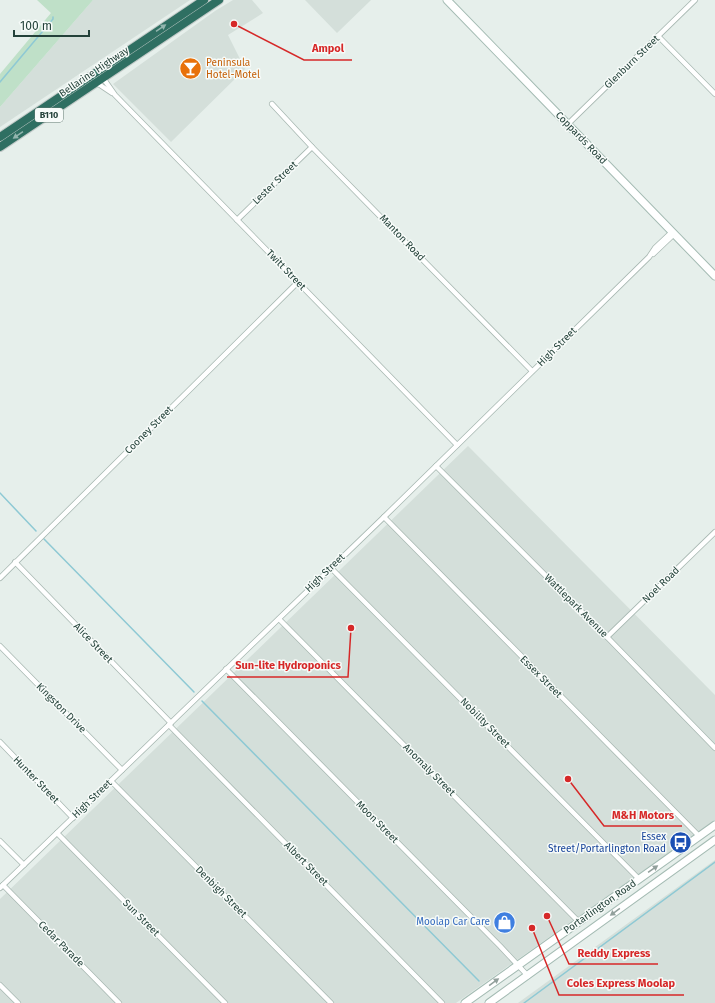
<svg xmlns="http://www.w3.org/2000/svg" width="715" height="1003" font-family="'Fira Sans',sans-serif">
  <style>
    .built { fill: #d4dfda }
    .green { fill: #bfe0c8 }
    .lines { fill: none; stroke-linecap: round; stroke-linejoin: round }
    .stream { stroke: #8ec9d4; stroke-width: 1.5 }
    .street-casing { stroke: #a8b8b2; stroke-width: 6 }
    .secondary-casing { stroke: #a4bbb3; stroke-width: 9 }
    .highway-casing { stroke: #c2cac8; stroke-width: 10 }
    .street { stroke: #fff; stroke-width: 4.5 }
    .secondary { stroke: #fff; stroke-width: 7 }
    .highway { stroke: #2f6f62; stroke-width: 8 }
    .oneway { fill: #93b5ae }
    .oneway2 { fill: #92a09c }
    .labels { text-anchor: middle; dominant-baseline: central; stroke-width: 3; stroke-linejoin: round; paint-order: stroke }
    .shield { fill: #f7fbf9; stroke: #637a73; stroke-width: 1 }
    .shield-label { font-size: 9px; font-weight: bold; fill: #24423a }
    .street-label { font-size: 10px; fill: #24423a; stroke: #f7fbf9 }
    .food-label { font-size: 10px; fill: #c56008; stroke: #f7fbf9; text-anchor: start }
    .transit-label { font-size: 10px; fill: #164399; stroke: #f7fbf9; text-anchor: end }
    .shop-label { font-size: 10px; fill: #366cbe; stroke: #f7fbf9; text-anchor: end }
    .leader { fill: none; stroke: #d62828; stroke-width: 1.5 }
    .callout-dot { fill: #d62828; stroke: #f7fbf9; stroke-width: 1.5 }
    .callout-label { font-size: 11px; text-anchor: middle; font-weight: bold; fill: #d62828; stroke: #f7fbf9; stroke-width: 3; stroke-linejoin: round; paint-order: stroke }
  </style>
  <rect width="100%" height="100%" fill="#e6efeb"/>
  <g class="built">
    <path d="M 93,0 L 190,0 L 0,127 L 0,107 Z"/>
    <path d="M 233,0 L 252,0 L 263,13 L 228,35 L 245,69 L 171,142 L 113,84 L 215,11 Z"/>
    <path d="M 305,0 L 371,0 L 337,33 Z"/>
    <path d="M 468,446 L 715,695 L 715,820 L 456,1003 L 0,1003 L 0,899 Z"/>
    <path d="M 715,860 L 715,1003 L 518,1003 Z"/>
  </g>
  <path class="green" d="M 37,0 L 93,0 L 0,107 L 0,74 L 51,13 Z"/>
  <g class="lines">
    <g class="stream">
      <path d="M 0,82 L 53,19 L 53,17"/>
      <path d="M 0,493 L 36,531"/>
      <path d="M 44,539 L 194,692"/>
      <path d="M 202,701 L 479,981"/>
      <path d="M 524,1003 L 715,862"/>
    </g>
    <defs>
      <g id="street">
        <path d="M 658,36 L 715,94"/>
        <path d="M 101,77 L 103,78 L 115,95 L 457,445"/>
        <path d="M 96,80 L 100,85 L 112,93"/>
        <path d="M 272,104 L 312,147 L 532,371"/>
        <path d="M 568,124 L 695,0"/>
        <path d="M 237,220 L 312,147"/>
        <path d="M 653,254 L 674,234"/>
        <path d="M 436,466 L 607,637 L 715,748"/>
        <path d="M 384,517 L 699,836"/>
        <path d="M 15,562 L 171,723"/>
        <path d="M 331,568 L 639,879"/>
        <path d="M 0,578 L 298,282"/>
        <path d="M 279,619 L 579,922"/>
        <path d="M 607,637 L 715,532"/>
        <path d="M 0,646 L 122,770"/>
        <path d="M 226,669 L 500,946 L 528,976"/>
        <path d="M 169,725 L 442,1003"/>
        <path d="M 0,742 L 73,818"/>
        <path d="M 111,781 L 331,1003"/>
        <path d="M 57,833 L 225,1003"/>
        <path d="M 0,841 L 24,865"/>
        <path d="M 3,885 L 119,1003"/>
        <path d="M 0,888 L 384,517 L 649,257 L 655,248 L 672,232"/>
        <path d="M 0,985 L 18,1003"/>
      </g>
      <g id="secondary">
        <path d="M 447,0 L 715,276"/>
        <path d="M 465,1003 L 715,825"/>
        <path d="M 489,1003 L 715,840"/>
      </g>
      <g id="highway">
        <path d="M 0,137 L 204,0"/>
        <path d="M 0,147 L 219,0"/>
      </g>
    </defs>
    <use href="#street" class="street-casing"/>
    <use href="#secondary" class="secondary-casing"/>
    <use href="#highway" class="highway-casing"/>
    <use href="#street" class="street"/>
    <use href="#secondary" class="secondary"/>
    <use href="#highway" class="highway"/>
  </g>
  <defs><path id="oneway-solid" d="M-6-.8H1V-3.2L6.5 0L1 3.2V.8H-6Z"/></defs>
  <g class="oneway">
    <use href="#oneway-solid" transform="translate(161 28) rotate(-34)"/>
    <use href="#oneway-solid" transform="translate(18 135) rotate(146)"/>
  </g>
  <g class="oneway2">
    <use href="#oneway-solid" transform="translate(653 869) rotate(-35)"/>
    <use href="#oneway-solid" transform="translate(615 912) rotate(144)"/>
    <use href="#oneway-solid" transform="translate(494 982) rotate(-36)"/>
  </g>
  <defs>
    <symbol id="bar-disc" viewBox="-11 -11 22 22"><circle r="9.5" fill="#e8710a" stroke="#f7fbf9"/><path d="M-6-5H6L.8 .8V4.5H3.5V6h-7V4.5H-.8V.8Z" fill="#fff"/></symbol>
    <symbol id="bus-disc" viewBox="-11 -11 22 22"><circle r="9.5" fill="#1a4fb4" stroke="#f7fbf9"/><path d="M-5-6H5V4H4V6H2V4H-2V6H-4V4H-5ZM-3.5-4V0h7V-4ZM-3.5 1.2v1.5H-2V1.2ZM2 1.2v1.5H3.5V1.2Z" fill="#fff"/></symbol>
    <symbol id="shop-disc" viewBox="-11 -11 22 22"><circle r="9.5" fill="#3f7fe0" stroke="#f7fbf9"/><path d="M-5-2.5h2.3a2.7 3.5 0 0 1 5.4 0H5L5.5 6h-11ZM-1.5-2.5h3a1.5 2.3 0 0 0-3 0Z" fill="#fff"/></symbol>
  </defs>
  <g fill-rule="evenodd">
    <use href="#bar-disc" x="178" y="56" width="25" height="25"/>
    <use href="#bus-disc" x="668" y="830" width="25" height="25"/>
    <use href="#shop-disc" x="492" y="910" width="25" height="25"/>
  </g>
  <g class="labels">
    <rect class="shield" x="35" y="108" width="28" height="14" rx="3"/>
    <g class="shield-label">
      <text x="49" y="115">B110</text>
    </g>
    <g class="street-label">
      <text transform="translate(632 62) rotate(-44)">Glenburn Street</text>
      <text transform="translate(94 72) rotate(-34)">Bellarine Highway</text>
      <text transform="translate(581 138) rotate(46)">Coppards Road</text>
      <text transform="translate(275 183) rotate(-44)">Lester Street</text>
      <text transform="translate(402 238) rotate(46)">Manton Road</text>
      <text transform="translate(286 270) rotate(46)">Twitt Street</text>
      <text transform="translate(557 347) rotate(-45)">High Street</text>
      <text transform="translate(149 430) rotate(-45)">Cooney Street</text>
      <text transform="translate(325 573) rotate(-44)">High Street</text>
      <text transform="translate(661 585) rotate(-44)">Noel Road</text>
      <text transform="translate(576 606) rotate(45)">Wattlepark Avenue</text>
      <text transform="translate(93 643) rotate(46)">Alice Street</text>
      <text transform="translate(541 677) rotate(45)">Essex Street</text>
      <text transform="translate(61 708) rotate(45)">Kingston Drive</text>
      <text transform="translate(485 723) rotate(45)">Nobility Street</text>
      <text transform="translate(429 770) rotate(45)">Anomaly Street</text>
      <text transform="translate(36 780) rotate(46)">Hunter Street</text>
      <text transform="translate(92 799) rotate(-44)">High Street</text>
      <text transform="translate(377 822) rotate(45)">Moon Street</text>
      <text transform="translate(306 864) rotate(45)">Albert Street</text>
      <text transform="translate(221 892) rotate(45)">Denbigh Street</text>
      <text transform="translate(600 907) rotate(-35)">Portarlington Road</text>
      <text transform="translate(141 918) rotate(45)">Sun Street</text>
      <text transform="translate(61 944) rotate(45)">Cedar Parade</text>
    </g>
    <g class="food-label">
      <text x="206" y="63">Peninsula<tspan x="206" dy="12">Hotel-Motel</tspan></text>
    </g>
    <g class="transit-label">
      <text x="666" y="837">Essex<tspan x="666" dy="12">Street/Portarlington Road</tspan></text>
    </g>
    <g class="shop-label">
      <text x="490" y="922">Moolap Car Care</text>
    </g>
  </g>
  <path class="leader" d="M234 24L304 60H352M351 628L348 677H227M568 779L604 826H682M547 916L569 964H658M532 928L559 995H684"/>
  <g class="callout-dot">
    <circle cx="234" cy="24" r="4"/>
    <circle cx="351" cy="628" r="4"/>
    <circle cx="568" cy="779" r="4"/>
    <circle cx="547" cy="916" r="4"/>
    <circle cx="532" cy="928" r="4"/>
  </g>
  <g class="callout-label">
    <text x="328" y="52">Ampol</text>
    <text x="288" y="669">Sun-lite Hydroponics</text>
    <text x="643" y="819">M&amp;H Motors</text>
    <text x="614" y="957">Reddy Express</text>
    <text x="621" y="987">Coles Express Moolap</text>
  </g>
  <path d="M14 30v6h75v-6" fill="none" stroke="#24423a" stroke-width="2"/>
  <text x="20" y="30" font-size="12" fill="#24423a" stroke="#f7fbf9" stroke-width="3" paint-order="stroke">100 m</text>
</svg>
